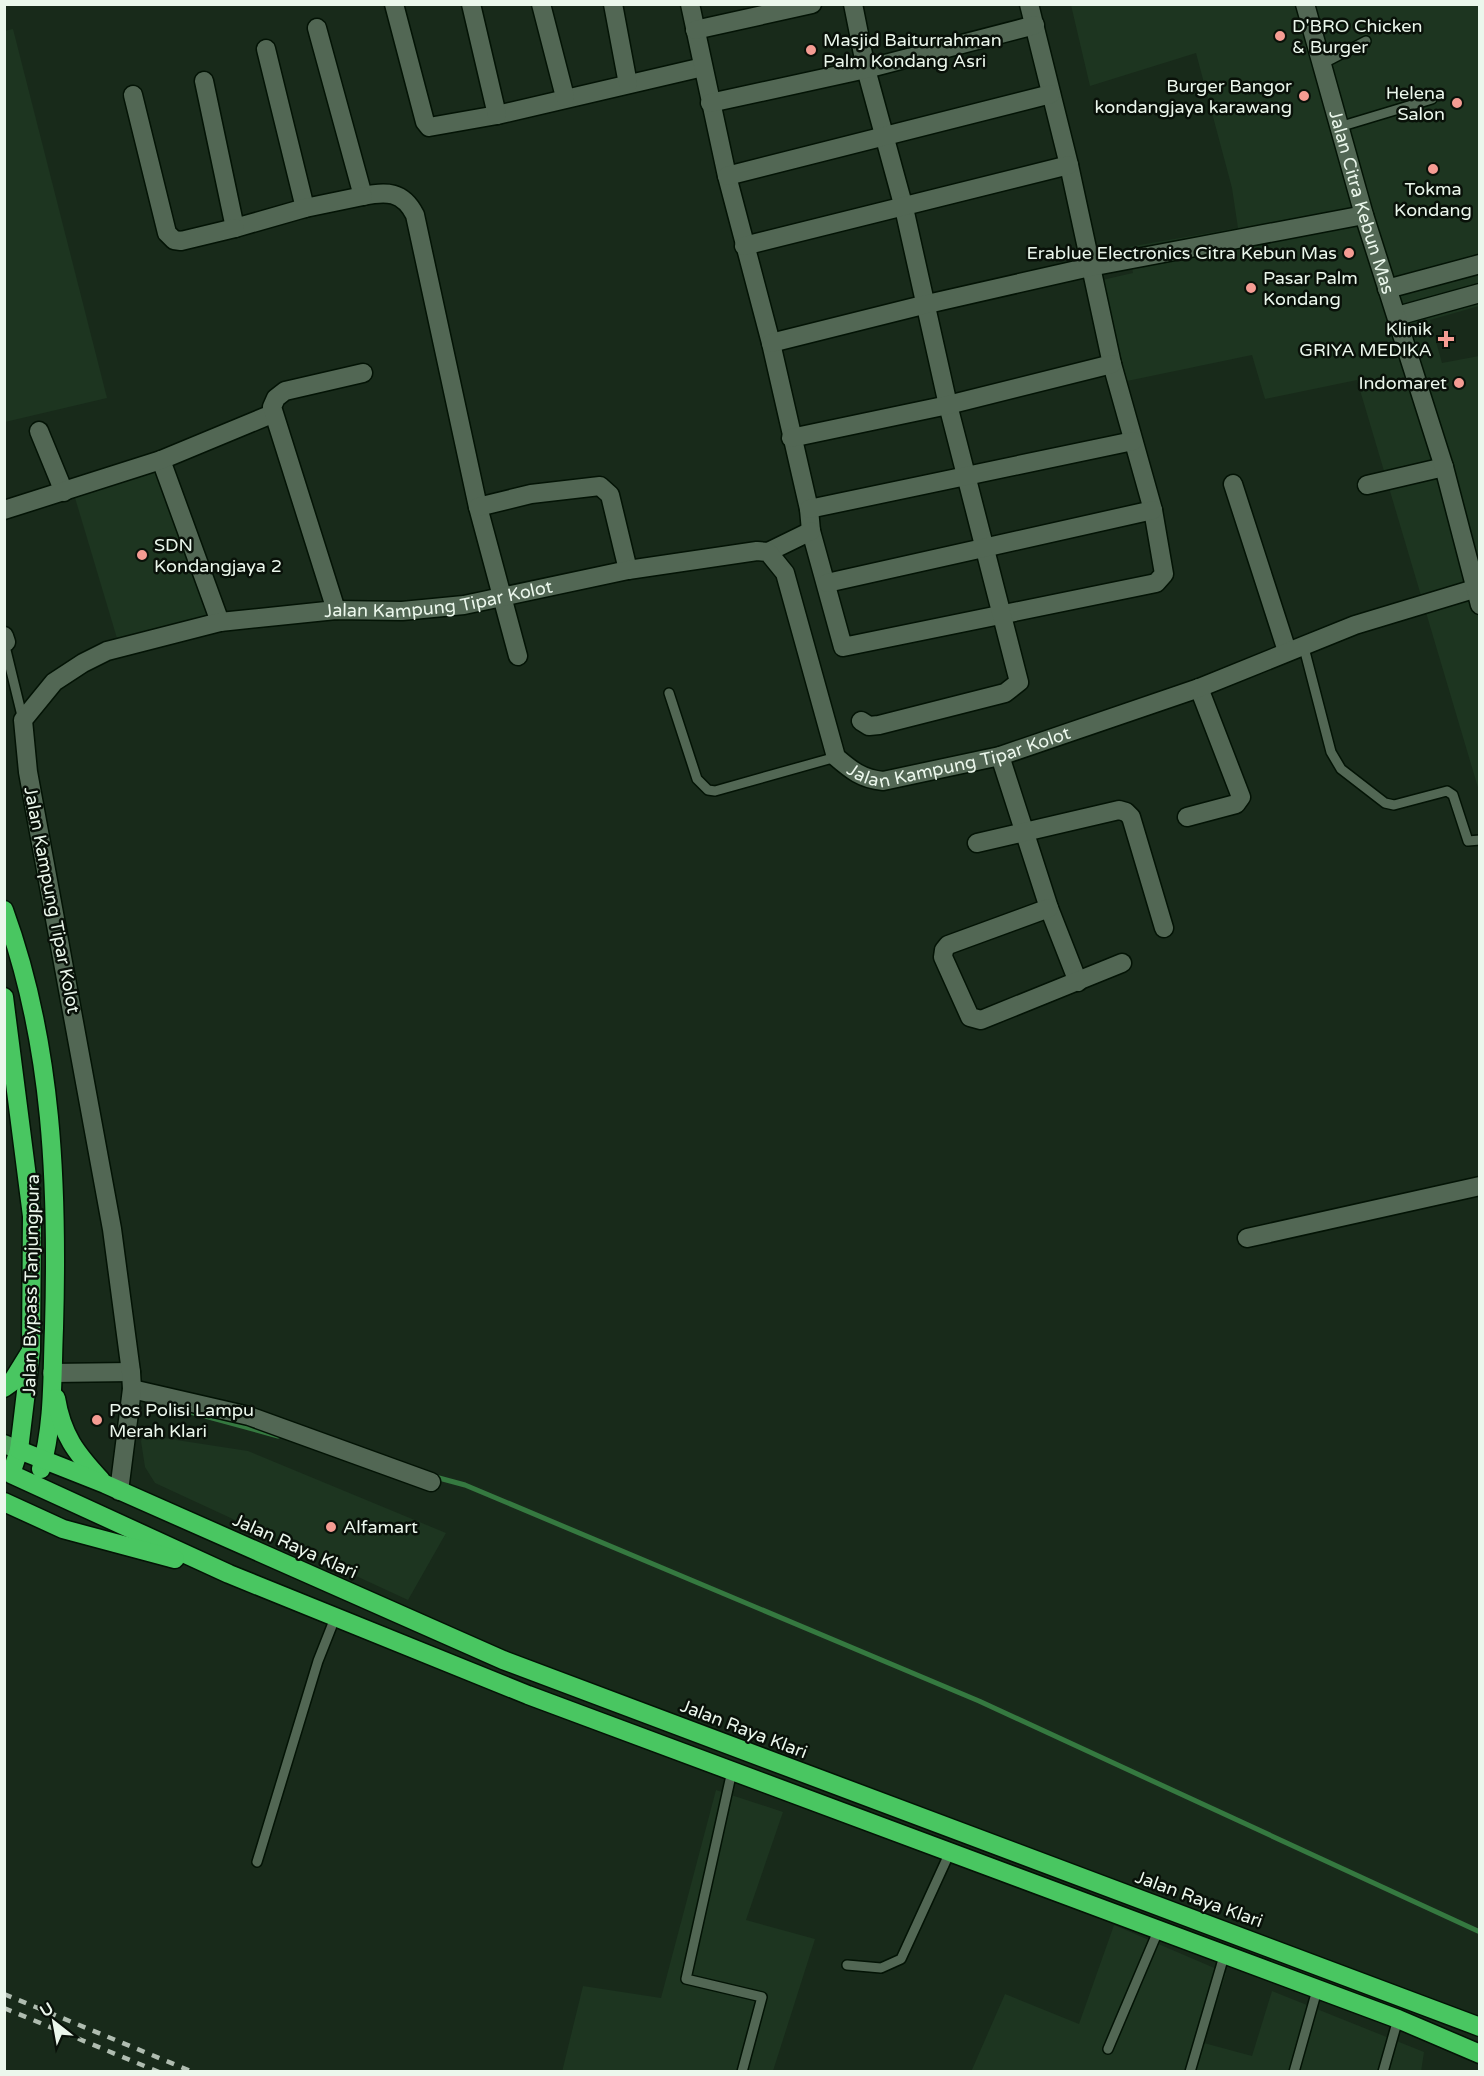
<svg xmlns="http://www.w3.org/2000/svg" width="1484" height="2076" font-family="'Varela Round',sans-serif">
  <style>
    .built { fill: #1d3520 }
    .lines { fill: none; stroke-linecap: round; stroke-linejoin: round }
    .stream { stroke: #357940; stroke-width: 5 }
    .lane-casing { stroke: #031305; stroke-width: 12 }
    .street-casing { stroke: #031305; stroke-width: 21 }
    .secondary-casing { stroke: #031305; stroke-width: 21 }
    .primary-casing { stroke: #031305; stroke-width: 21 }
    .highway-casing { stroke: #031305; stroke-width: 21 }
    .lane { stroke: #526754; stroke-width: 9 }
    .street { stroke: #526754; stroke-width: 18 }
    .secondary { stroke: #526754; stroke-width: 18 }
    .primary { stroke: #4da05c; stroke-width: 18 }
    .highway { stroke: #49c661; stroke-width: 18 }
    .rail { stroke: #afbcb0; stroke-width: 4.5; stroke-dasharray: 8 8; stroke-linecap: butt }
    .poi-dot { fill: #f59c93; stroke: #091109; stroke-width: 2 }
    .labels { text-anchor: middle; dominant-baseline: central; stroke-width: 5; stroke-linejoin: round; paint-order: stroke }
    .poi-label { font-size: 18px; fill: #ebf7ec; stroke: #091109; text-anchor: start }
    .street-label { font-size: 18px; fill: #ebf7ec; stroke: #091109 }
  </style>
  <rect width="100%" height="100%" fill="#182a1a"/>
  <g class="built">
    <path d="M 1479,4 L 1479,306 L 1430,320 L 1442,363 L 1479,356 L 1479,791 L 1357,380 L 1265,399 L 1252,355 L 1127,381 L 1102,280 L 1133,273 L 1128,247 L 1238,228 L 1232,188 L 1196,53 L 1090,86 L 1071,5 Z"/>
    <path d="M 13,29 L 107,398 L 5,422 L 4,31 Z"/>
    <path d="M 159,462 L 213,619 L 119,645 L 73,491 Z"/>
    <path d="M 144,1435 L 248,1451 L 446,1533 L 408,1600 L 155,1483 L 145,1467 L 141,1441 Z"/>
    <path d="M 716,1790 L 783,1812 L 746,1920 L 815,1939 L 773,2071 L 562,2072 L 583,1986 L 661,1998 Z"/>
    <path d="M 1114,1925 L 1226,1973 L 1204,2043 L 1252,2056 L 1272,1991 L 1424,2052 L 1421,2072 L 971,2072 L 1005,1994 L 1079,2024 Z"/>
  </g>
  <g class="lines">
    <g class="stream">
      <path d="M 168,1406 L 278,1436"/>
      <path d="M 439,1478 L 465,1485 L 979,1701 L 1480,1932"/>
    </g>
    <defs>
      <g id="lane">
        <path d="M 1322,64 L 1366,41"/>
        <path d="M 1339,127 L 1432,99"/>
        <path d="M 4,642 L 23,720"/>
        <path d="M 1303,644 L 1331,752 L 1341,769 L 1385,803 L 1394,805 L 1447,791 L 1453,795 L 1468,841 L 1480,840"/>
        <path d="M 669,693 L 697,779 L 708,790 L 715,791 L 836,757"/>
        <path d="M 732,1771 L 686,1979 L 762,1997 L 742,2072"/>
        <path d="M 257,1862 L 318,1661 L 335,1618"/>
        <path d="M 847,1965 L 881,1968 L 901,1959 L 950,1852"/>
        <path d="M 1108,2049 L 1158,1931"/>
        <path d="M 1190,2072 L 1224,1956"/>
        <path d="M 1294,2072 L 1317,1990"/>
        <path d="M 1383,2072 L 1398,2019"/>
      </g>
      <g id="street">
        <path d="M 394,4 L 425,122 L 429,127 L 497,115 L 703,67"/>
        <path d="M 471,4 L 497,115"/>
        <path d="M 541,4 L 565,97"/>
        <path d="M 613,4 L 628,84"/>
        <path d="M 690,4 L 727,176 L 771,343 L 809,509 L 811,531 L 843,647 L 1156,583 L 1164,574 L 1153,510 L 1112,364 L 1069,165 L 1029,4"/>
        <path d="M 853,4 L 866,69 L 904,208 L 948,405 L 1019,682 L 1005,693 L 879,725 L 869,726 L 861,721"/>
        <path d="M 317,28 L 363,196 C 386,191 403,191 415,215 L 478,507 L 518,656"/>
        <path d="M 695,30 L 812,4"/>
        <path d="M 266,49 L 305,208"/>
        <path d="M 204,81 L 235,228 L 305,208 L 363,196"/>
        <path d="M 133,95 L 167,233 L 174,240 L 181,241 L 235,228"/>
        <path d="M 710,103 L 866,69 L 1035,25"/>
        <path d="M 727,176 L 1051,94"/>
        <path d="M 744,246 L 1069,165"/>
        <path d="M 1387,289 L 1480,264"/>
        <path d="M 1397,316 L 1480,293"/>
        <path d="M 771,343 L 923,305 L 1090,267 L 1364,215"/>
        <path d="M 39,431 L 64,492"/>
        <path d="M 791,438 L 948,405 L 1112,364"/>
        <path d="M 161,460 L 220,622"/>
        <path d="M 1233,484 L 1287,651"/>
        <path d="M 1367,485 L 1444,467"/>
        <path d="M 478,507 L 531,494 L 600,486 L 610,495 L 628,570"/>
        <path d="M 809,509 L 1133,441"/>
        <path d="M 4,510 L 161,460 L 272,414"/>
        <path d="M 768,552 L 811,531"/>
        <path d="M 827,583 L 1153,510"/>
        <path d="M 336,610 L 272,407 L 276,398 L 285,391 L 363,373"/>
        <path d="M 4,636 L 6,642"/>
        <path d="M 1000,756 L 1049,908 L 1078,982"/>
        <path d="M 1187,817 L 1236,804 L 1241,797 L 1199,688"/>
        <path d="M 977,843 L 1119,810 L 1126,812 L 1131,817 L 1164,928"/>
        <path d="M 1049,908 L 948,945 L 944,950 L 943,957 L 970,1017 L 981,1020 L 1122,963"/>
        <path d="M 1247,1238 L 1480,1186"/>
        <path d="M 52,1373 L 131,1372"/>
        <path d="M 132,1389 L 249,1416 L 431,1482"/>
        <path id="s1" d="M 119,1491 L 132,1389 L 131,1372 L 112,1229 L 28,772 L 23,720 L 54,682 L 83,663 L 107,651 L 220,622 L 336,610 L 402,611 L 464,605 L 628,570 L 757,551 L 768,552 L 785,573 L 836,757 C 851,770 862,779 883,781 L 1000,756 L 1199,688 L 1355,625 L 1474,589"/>
      </g>
      <g id="secondary">
        <path id="s2" d="M 1305,4 L 1364,215 L 1444,467 L 1480,605"/>
      </g>
      <path id="primary" d="M 4,1444 L 19,1450"/>
      <g id="highway">
        <path d="M 4,910 C 53,1044 58,1187 54,1328 C 52,1374 54,1424 41,1469"/>
        <path d="M 4,997 L 32,1216 L 31,1350 L 19,1450 L 11,1474 L 229,1574 L 528,1695 L 1398,2019 L 1480,2054"/>
        <path d="M 4,1388 L 11,1383 L 29,1354"/>
        <path d="M 56,1398 C 62,1435 76,1453 101,1480"/>
        <path d="M 19,1450 L 105,1484 L 503,1660 L 1480,2027"/>
        <path d="M 4,1502 L 63,1529 L 175,1559"/>
      </g>
    </defs>
    <use href="#lane" class="lane-casing"/>
    <use href="#street" class="street-casing"/>
    <use href="#secondary" class="secondary-casing"/>
    <use href="#primary" class="primary-casing"/>
    <use href="#highway" class="highway-casing"/>
    <use href="#lane" class="lane"/>
    <use href="#street" class="street"/>
    <use href="#secondary" class="secondary"/>
    <use href="#primary" class="primary"/>
    <use href="#highway" class="highway"/>
    <g class="rail">
      <path d="M 4,1994 L 193,2072"/>
      <path d="M 4,2008 L 159,2072"/>
    </g>
  </g>
  <g class="poi-dot">
    <circle cx="1280" cy="36" r="6"/>
    <circle cx="811" cy="50" r="6"/>
    <circle cx="1304" cy="96" r="6"/>
    <circle cx="1457" cy="103" r="6"/>
    <circle cx="1433" cy="169" r="6"/>
    <circle cx="1349" cy="253" r="6"/>
    <circle cx="1251" cy="288" r="6"/>
    <path d="M1443 330h6v6h6v6h-6v6h-6v-6h-6v-6h6z"/>
    <circle cx="1459" cy="383" r="6"/>
    <circle cx="142" cy="555" r="6"/>
    <circle cx="97" cy="1420" r="6"/>
    <circle cx="331" cy="1527" r="6"/>
  </g>
  <g class="labels">
    <g class="poi-label">
      <text x="1292" y="26">D'BRO Chicken<tspan x="1292" dy="21">&amp; Burger</tspan></text>
      <text x="823" y="40">Masjid Baiturrahman<tspan x="823" dy="21">Palm Kondang Asri</tspan></text>
      <text x="1292" y="86" text-anchor="end">Burger Bangor<tspan x="1292" dy="21">kondangjaya karawang</tspan></text>
      <text x="1445" y="93" text-anchor="end">Helena<tspan x="1445" dy="21">Salon</tspan></text>
      <text x="1433" y="189" text-anchor="middle">Tokma<tspan x="1433" dy="21">Kondang</tspan></text>
      <text x="1337" y="253" text-anchor="end">Erablue Electronics Citra Kebun Mas</text>
      <text x="1263" y="278">Pasar Palm<tspan x="1263" dy="21">Kondang</tspan></text>
      <text x="1432" y="329" text-anchor="end">Klinik<tspan x="1432" dy="21">GRIYA MEDIKA</tspan></text>
      <text x="1447" y="383" text-anchor="end">Indomaret</text>
      <text x="154" y="545">SDN<tspan x="154" dy="21">Kondangjaya 2</tspan></text>
      <text x="109" y="1410">Pos Polisi Lampu<tspan x="109" dy="21">Merah Klari</tspan></text>
      <text x="343" y="1527">Alfamart</text>
    </g>
    <g class="street-label">
      <text stroke="none"><textPath href="#s2" startOffset="206">Jalan Citra Kebun Mas</textPath></text>
      <text stroke="none"><textPath href="#s1" startOffset="1228">Jalan Kampung Tipar Kolot</textPath></text>
      <text stroke="none"><textPath href="#s1" startOffset="1912">Jalan Kampung Tipar Kolot</textPath></text>
      <text transform="translate(52 900) rotate(79)">Jalan Kampung Tipar Kolot</text>
      <text transform="translate(31 1285) rotate(-89)">Jalan Bypass Tanjungpura</text>
      <text transform="translate(295 1546) rotate(24)">Jalan Raya Klari</text>
      <text transform="translate(744 1729) rotate(21)">Jalan Raya Klari</text>
      <text transform="translate(1199 1899) rotate(20)">Jalan Raya Klari</text>
    </g>
  </g>
  <rect width="1484" height="2076" fill="none" stroke="#ebf7ec" stroke-width="12"/>
  <g transform="translate(54 2022) rotate(329)" stroke="#091109" stroke-width="4.5" paint-order="stroke">
  <path d="M0-4.5L10 22L0 15L-10 22Z" fill="#ebf7ec"/>
  <text y="-9" font-size="16" font-weight="bold" text-anchor="middle" fill="#ebf7ec">U</text>
  </g>
</svg>
